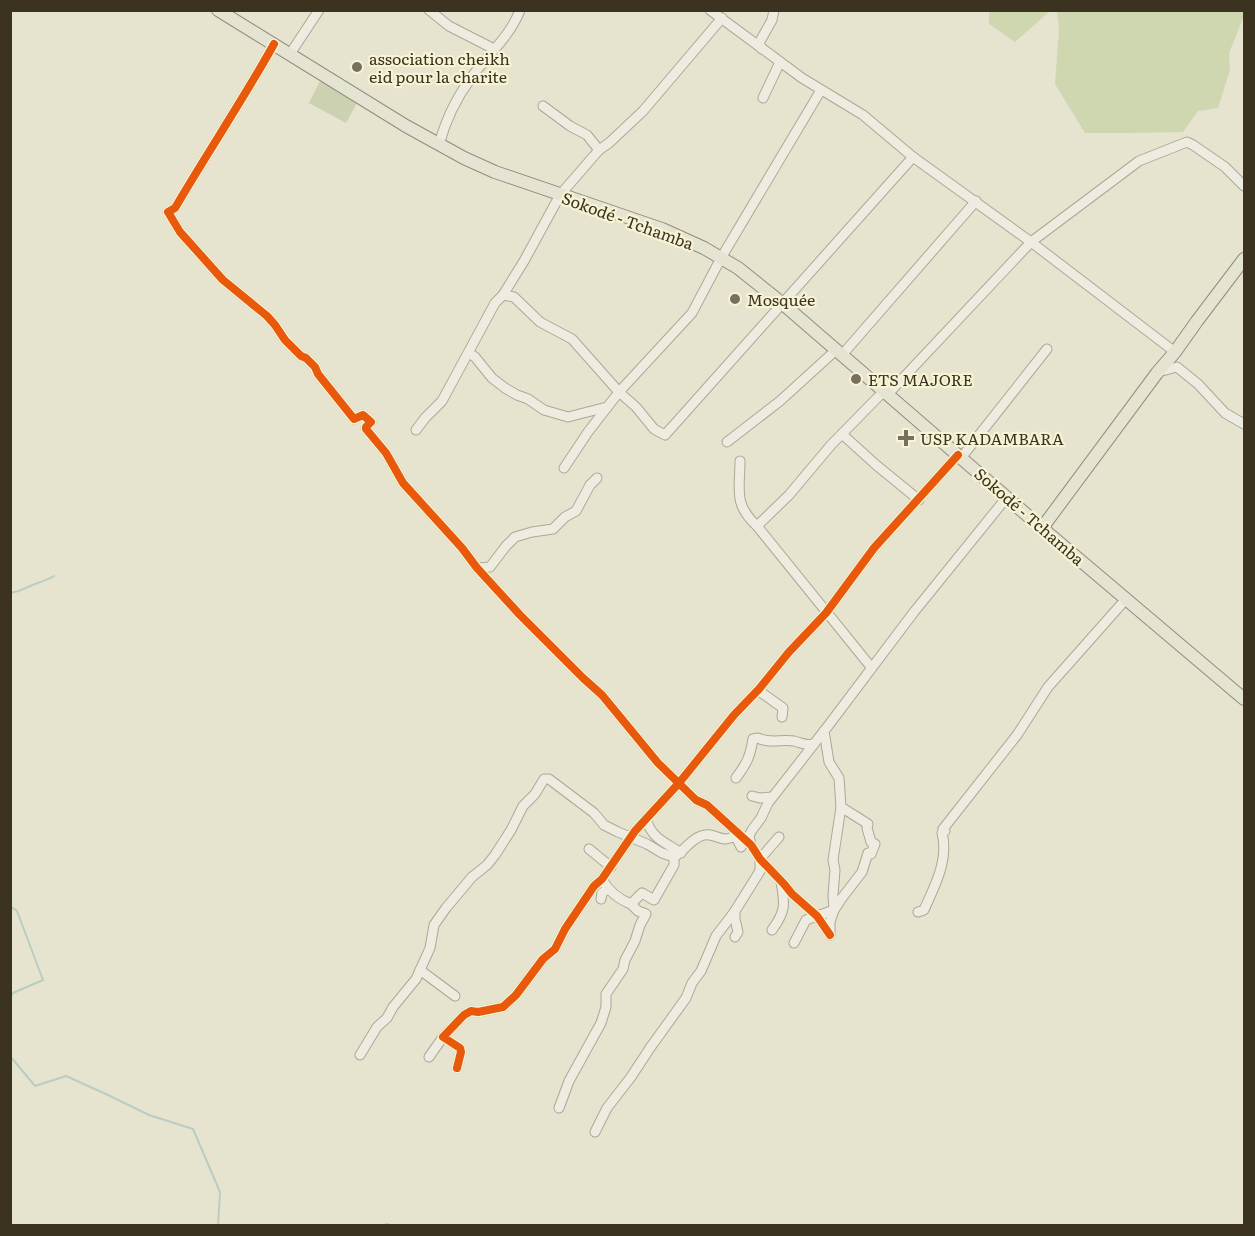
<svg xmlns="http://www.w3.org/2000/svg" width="1255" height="1236" font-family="Literata,serif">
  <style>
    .green { fill: #cfd7b1 }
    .cemetery { fill: #cbd1b1 }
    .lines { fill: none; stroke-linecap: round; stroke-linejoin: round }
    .stream { stroke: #bacdc4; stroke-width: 2 }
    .minor-casing { stroke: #aba897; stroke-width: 11 }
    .major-casing { stroke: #918d7f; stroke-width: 14 }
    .minor { stroke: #eeece1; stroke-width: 9 }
    .major { stroke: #e5e3d2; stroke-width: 12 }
    .cycleway-casing { stroke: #f7f3d5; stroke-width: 11 }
    .cycleway { stroke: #e8590c; stroke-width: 8 }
    .poi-dot { fill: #77705d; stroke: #f7f3d5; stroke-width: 2 }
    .labels { text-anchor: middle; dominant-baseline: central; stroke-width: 4.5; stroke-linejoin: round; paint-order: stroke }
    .poi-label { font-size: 16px; fill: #3b321f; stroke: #f7f3d5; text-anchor: start }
    .street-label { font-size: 16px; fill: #3b321f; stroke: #f7f3d5 }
  </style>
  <rect width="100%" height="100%" fill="#e6e3cf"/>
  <g class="green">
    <path d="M 989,11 L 989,10 L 1050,11 L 1015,42 L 989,24 Z"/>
    <path d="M 1057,11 L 1244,11 L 1244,16 L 1229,53 L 1230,70 L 1218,108 L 1198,111 L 1183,132 L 1133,133 L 1085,133 L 1055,84 L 1059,29 Z"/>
  </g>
  <path class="cemetery" d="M 320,81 L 358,101 L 346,123 L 309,103 Z"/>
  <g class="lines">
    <g class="stream">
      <path d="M 10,593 C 24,591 24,588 35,584 C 42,581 48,580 54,576"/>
      <path d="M 10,906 L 17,911 L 43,980 L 13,993 L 10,998"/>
      <path d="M 10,1056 L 35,1086 L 66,1076 L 108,1095 L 149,1115 L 193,1129 L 220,1192 L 218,1226"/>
      <path d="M 385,1226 L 386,1224 L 394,1226"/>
    </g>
    <defs>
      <g id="minor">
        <path d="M 429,10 L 449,26 L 494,49"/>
        <path d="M 710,10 L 802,78 L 863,115 L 913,157 L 1031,242 L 1175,352"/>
        <path d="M 274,44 C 243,100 207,153 175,208 L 168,212 L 180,232 L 223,280 L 267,316 L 275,325 L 285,340 L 301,356 L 306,358 L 315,367 L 318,374 L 354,419 L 363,415 L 371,422 L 366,427 L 366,429 L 386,453 L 403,483 L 462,548 L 477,568 L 520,615 L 583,678 L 602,695 L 658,763 L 696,800 L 707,805 L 751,845 L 760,859 L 784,884 L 792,894 L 817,916 L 830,935"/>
        <path d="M 762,49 L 759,43 L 772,20 L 774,10"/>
        <path d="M 290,54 L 319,10"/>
        <path d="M 763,98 L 780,62"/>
        <path d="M 543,106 L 570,126 L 587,135 L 599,150"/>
        <path d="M 439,145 C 445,122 457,97 471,78 C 487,55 510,37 520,10"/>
        <path d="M 503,295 L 524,261 L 560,195 L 599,150 L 609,143 L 643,111 L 722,18"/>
        <path d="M 469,353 L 475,357 L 492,378 L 505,388 L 517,395 L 528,399 L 544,410 L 568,417 L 607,407"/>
        <path d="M 842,355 L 976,201"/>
        <path d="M 1158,372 L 1177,367 L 1198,384 L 1225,413 L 1244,424"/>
        <path d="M 888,394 L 1031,242 L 1139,161 L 1187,142 L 1193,145 L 1225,167 L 1244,186"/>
        <path d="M 416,430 L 425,418 L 442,401 L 495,303 L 503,295 L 514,297 L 540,322 L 572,339 L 619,392 L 636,407 L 654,429 L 665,435 L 913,157"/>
        <path d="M 842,434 L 875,464 L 919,500"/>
        <path d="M 727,442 L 780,401 L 836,350"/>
        <path d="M 961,458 L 1047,349"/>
        <path d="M 740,461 C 740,489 733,504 757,526"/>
        <path d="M 564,468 L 588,432 L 619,392 L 692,313 L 721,258 L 821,90"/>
        <path d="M 477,568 L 490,567 L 506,546 L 515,537 L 532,532 L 553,529 L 565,517 L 576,511 L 590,485 L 597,478"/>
        <path d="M 871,667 L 757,526 L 789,495 L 831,445 L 884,391"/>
        <path d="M 759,689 L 762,693 L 783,708 L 782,717"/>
        <path d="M 736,778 C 747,763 750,757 753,739 L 758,738 C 770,744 781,739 794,741 C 803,743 804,746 814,744"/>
        <path d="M 752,796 L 760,798 L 772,797"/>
        <path d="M 646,819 C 652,839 665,842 681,853"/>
        <path d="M 751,845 L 749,836 L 752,830 L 761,818 L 768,803 L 828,726 L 914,612 L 1007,497"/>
        <path d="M 589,849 L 611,867"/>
        <path d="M 602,879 C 609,892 618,899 631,904"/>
        <path d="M 601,899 L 602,893 L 608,889"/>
        <path d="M 918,912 L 924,910 C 935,885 949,860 942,833 L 945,831 L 943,829 L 1017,735 L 1048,687 L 1126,599"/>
        <path d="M 772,930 C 786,911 785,904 781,882"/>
        <path d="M 830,935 L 830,922 L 834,910 L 833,895 L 835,870 L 833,860 L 841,807"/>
        <path d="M 735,937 L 738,932 L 735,919 L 735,911 L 760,871 L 760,859 L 779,837"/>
        <path d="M 794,943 L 806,920 L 834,910 L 842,898 L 862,872 L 868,853 L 871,854 L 875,844 L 871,842 L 867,828 L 868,824 L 841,807 L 839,778 L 829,762 L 824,731"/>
        <path d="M 420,970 L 455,996"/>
        <path d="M 360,1055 L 377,1027 L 387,1018 L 393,1007 L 416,979 L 430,948 L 434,925 L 446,908 L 472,877 L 487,865 L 495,855 L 511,830 L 523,806 L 535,794 L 544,779 L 549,779 L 594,813 L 604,825 L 618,832 L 647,844 L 662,853 L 674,857 C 684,851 690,840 701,836 C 710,832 716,838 725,839 C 729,839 735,836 739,835 L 738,841 L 741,847"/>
        <path d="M 429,1057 L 443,1037"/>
        <path d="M 457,1068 L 461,1052 L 460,1048 L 443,1037 L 464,1015 L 471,1011 L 478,1012 L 503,1007 L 516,995 L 543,959 L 555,949 L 565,929 L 594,886 L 602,879 L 635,831 L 679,783 L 734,715 L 759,689 L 789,652 L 826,613 L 874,548 L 958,455"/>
        <path d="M 559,1108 L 569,1081 L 601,1023 L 606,1007 L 606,994 L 623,969 L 625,960 L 635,941 L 640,925 L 646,914 L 638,911 L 631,904 L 642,893 L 654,900 L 674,865 L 674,857"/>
        <path d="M 595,1132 L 607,1108 L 631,1077 L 650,1048 L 686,998 L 692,983 L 701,971 L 716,936 L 735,911"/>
      </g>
      <g id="major">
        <path d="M 218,10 L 406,126 L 464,158 L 495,172 L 662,229 L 704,248 L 738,268 L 783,304 L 1042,528 L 1244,699"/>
        <path d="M 1042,528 L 1157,373 L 1175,352 L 1197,321 L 1244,259"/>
      </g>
    </defs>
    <use href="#minor" class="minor-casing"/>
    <use href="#major" class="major-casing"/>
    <use href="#minor" class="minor"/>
    <use href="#major" class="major"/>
    <defs>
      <g id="cycleway">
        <path d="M 274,44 C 243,100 207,153 175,208 L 168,212 L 180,232 L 223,280 L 267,316 L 275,325 L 285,340 L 301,356 L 306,358 L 315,367 L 318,374 L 354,419 L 363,415 L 371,422 L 366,427 L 366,429 L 386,453 L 403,483 L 462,548 L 477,568 L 520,615 L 583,678 L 602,695 L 658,763 L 696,800 L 707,805 L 751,845 L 760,859 L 784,884 L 792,894 L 817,916 L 830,935"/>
        <path d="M 457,1068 L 461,1052 L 460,1048 L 443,1037 L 464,1015 L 471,1011 L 478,1012 L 503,1007 L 516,995 L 543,959 L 555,949 L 565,929 L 594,886 L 602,879 L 635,831 L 679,783 L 734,715 L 759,689 L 789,652 L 826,613 L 874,548 L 958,455"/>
      </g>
    </defs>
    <use href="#cycleway" class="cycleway-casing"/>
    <use href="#cycleway" class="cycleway"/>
  </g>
  <g class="poi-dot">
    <circle cx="357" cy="67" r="6"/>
    <circle cx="735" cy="299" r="6"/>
    <circle cx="856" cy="379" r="6"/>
    <path d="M903 429h6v6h6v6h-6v6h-6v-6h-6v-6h6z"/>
  </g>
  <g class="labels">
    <g class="poi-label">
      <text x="369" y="58">association cheikh<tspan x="369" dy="18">eid pour la charite</tspan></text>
      <text x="747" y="299">Mosquée</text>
      <text x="868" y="379">ETS MAJORE</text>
      <text x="920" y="438">USP KADAMBARA</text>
    </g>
    <g class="street-label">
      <text transform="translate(628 220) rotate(20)">Sokodé - Tchamba</text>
      <text transform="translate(1030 516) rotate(41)">Sokodé - Tchamba</text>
    </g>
  </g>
  <rect width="1255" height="1236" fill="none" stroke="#3b321f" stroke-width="24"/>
</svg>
